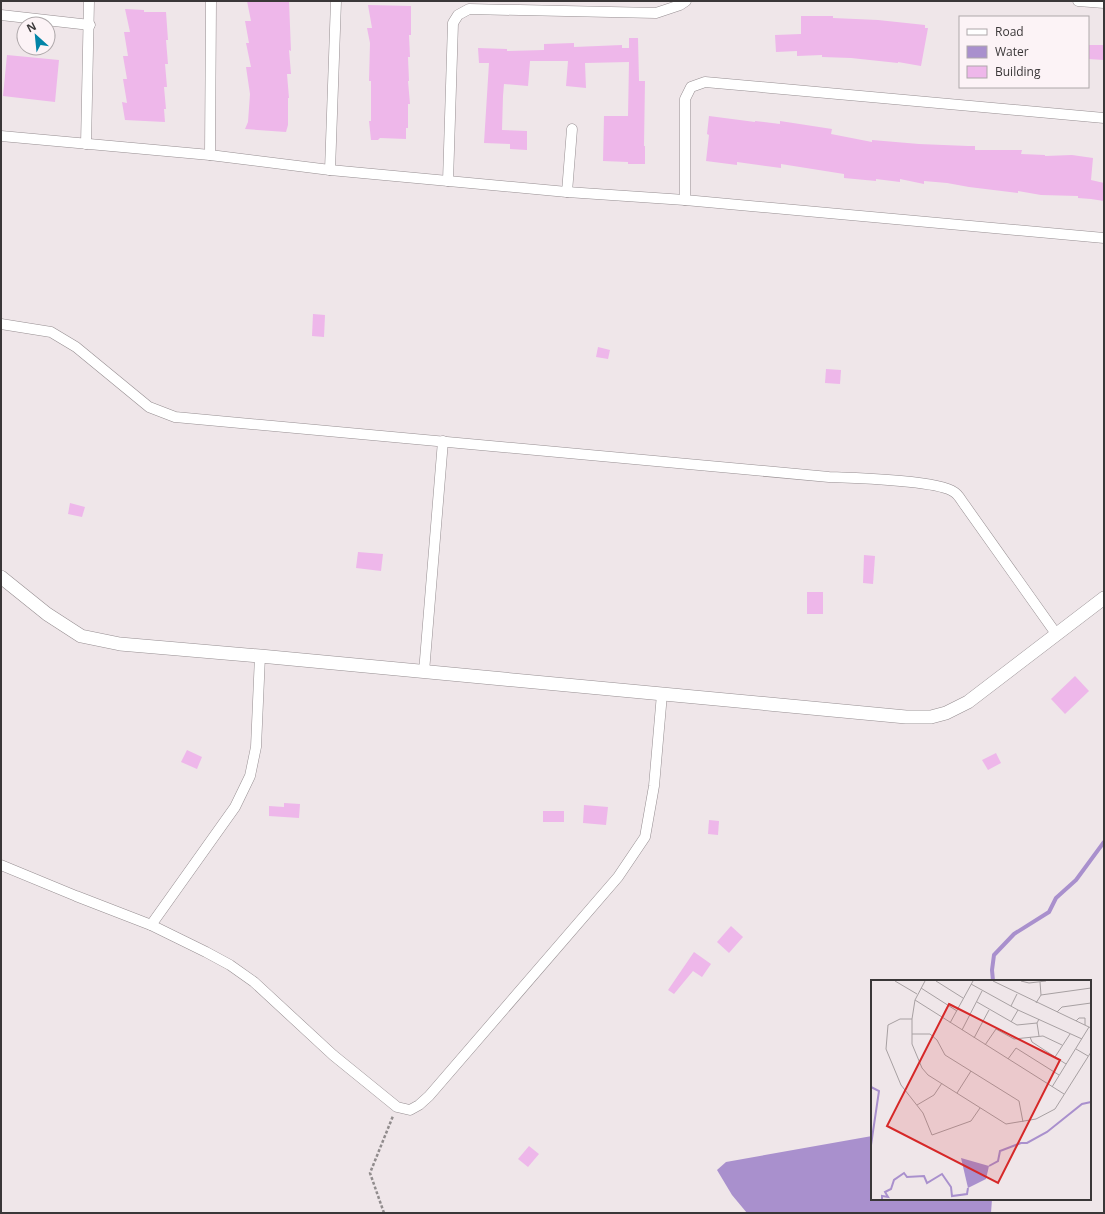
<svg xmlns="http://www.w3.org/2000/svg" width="1105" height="1214" font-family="'Open Sans',sans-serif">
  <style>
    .water { fill: #a990cd }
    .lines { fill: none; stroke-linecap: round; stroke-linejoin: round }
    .stream { stroke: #a990cd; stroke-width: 4 }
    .building { fill: #eeb7ea }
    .minor-casing { stroke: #968e91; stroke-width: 11 }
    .tertiary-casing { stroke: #968e91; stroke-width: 14 }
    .path { stroke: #918c8d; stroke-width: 2.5; stroke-dasharray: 3 2; stroke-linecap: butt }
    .minor { stroke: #fff; stroke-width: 10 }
    .tertiary { stroke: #fff; stroke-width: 13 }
    .inset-river { fill: none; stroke: #a990cd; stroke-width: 2 }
    .inset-road { fill: none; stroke: #a7a0a2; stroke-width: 1 }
    .view { fill: #d62828; fill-opacity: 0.15; stroke: #d62828; stroke-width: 2 }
    .inset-edge { fill: none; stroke: #3a3738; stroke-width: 2 }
  </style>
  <rect width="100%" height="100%" fill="#efe6e9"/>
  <path class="water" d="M 872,1136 L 872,1199 L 992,1199 L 991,1213 L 747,1213 L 732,1195 L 717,1170 L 726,1162 Z"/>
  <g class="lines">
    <path class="stream" d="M 993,981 L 992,970 L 994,955 L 1014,934 L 1049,912 L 1056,898 L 1076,880 L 1104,842"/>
  </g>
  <g class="building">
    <path d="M 247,1 L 289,1 L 291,51 L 289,50 L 291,74 L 287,74 L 289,98 L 288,98 L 288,125 L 286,132 L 245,129 L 248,122 L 250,94 L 246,67 L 251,67 L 246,43 L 249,43 L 245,21 L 251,21 Z"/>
    <path d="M 368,5 L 411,6 L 411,35 L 409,35 L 410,57 L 408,57 L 409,81 L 408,81 L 410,104 L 408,104 L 408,128 L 406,128 L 406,139 L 380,138 L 378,140 L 371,140 L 369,121 L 371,121 L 371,81 L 369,81 L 370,43 L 367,28 L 372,28 Z"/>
    <path d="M 125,9 L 144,10 L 144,12 L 166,12 L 168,40 L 166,40 L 168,64 L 165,64 L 167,87 L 164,87 L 166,109 L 164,109 L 165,122 L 125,120 L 122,102 L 127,103 L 123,79 L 127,79 L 123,56 L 128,56 L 124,32 L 130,32 Z"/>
    <path d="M 801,16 L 833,16 L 833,18 L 878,20 L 925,25 L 925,28 L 928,28 L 921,66 L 898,62 L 898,63 L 851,58 L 822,57 L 822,55 L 797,56 L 797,51 L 776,52 L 775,35 L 801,34 Z"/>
    <path d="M 629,38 L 638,38 L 639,81 L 645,81 L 644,146 L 645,146 L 645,164 L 628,164 L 628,162 L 603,161 L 604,116 L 628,116 L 629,62 L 585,63 L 586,88 L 566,86 L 568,61 L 530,61 L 528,86 L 504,84 L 503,96 L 502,130 L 527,131 L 527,150 L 510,149 L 510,144 L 484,143 L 489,63 L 479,63 L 478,48 L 507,49 L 507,51 L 544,50 L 544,44 L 574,43 L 574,47 L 622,45 L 622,48 L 629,48 Z"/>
    <path d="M 1088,45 L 1104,45 L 1104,60 L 1088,59 Z"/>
    <path d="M 7,55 L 59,60 L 55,102 L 3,96 Z"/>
    <path d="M 709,116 L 755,122 L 755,121 L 780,124 L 780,121 L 832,129 L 831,134 L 872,142 L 872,140 L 919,144 L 968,146 L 975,146 L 975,150 L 1022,150 L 1021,154 L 1045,155 L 1045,156 L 1072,155 L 1093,158 L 1091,180 L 1104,183 L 1104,201 L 1091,199 L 1078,198 L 1078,196 L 1041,195 L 1018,191 L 1018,193 L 969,187 L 947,183 L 924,181 L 924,184 L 900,179 L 900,182 L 876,179 L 876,181 L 844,178 L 844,174 L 781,164 L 781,168 L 737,162 L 737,165 L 706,161 L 709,135 L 707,134 Z"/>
    <path d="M 313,314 L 325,315 L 324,337 L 312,336 Z"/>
    <path d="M 598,347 L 610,350 L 608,359 L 596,357 Z"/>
    <path d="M 826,369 L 841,370 L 840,384 L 825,383 Z"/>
    <path d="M 70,503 L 85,507 L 82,517 L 68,514 Z"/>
    <path d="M 358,552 L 383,554 L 381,571 L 356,568 Z"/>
    <path d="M 864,555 L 875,556 L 873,584 L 863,583 Z"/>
    <rect x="807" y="592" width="16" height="22"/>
    <path d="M 1075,676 L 1089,691 L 1065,714 L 1051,699 Z"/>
    <path d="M 187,750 L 202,757 L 197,769 L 181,762 Z"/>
    <path d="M 996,753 L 1001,763 L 988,770 L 982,760 Z"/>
    <path d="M 284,803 L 300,804 L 299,818 L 269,816 L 269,806 L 284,807 Z"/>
    <path d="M 584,805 L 608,807 L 606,825 L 583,823 Z"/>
    <rect x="543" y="811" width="21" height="11"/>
    <path d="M 709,820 L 719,821 L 718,835 L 708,834 Z"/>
    <path d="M 731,926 L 743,937 L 729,953 L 717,942 Z"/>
    <path d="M 694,952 L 711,964 L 702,977 L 693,971 L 674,994 L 668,990 Z"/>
    <path d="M 529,1146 L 539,1154 L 528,1167 L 518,1159 Z"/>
  </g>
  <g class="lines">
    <defs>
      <g id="minor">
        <path d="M 1078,1 L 1104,3"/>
        <path d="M 1,15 L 90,25"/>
        <path d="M 1,136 L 210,155 L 330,170 L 567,192 L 685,200 L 1104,238"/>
        <path d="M 86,144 L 89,1"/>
        <path d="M 210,155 L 211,1"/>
        <path d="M 330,170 L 336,1"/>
        <path d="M 448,181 L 453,23 L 458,15 L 469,9 L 656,13 L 680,5 L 686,1"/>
        <path d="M 567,192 L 572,129"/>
        <path d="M 685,200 L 685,99 L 691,87 L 705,82 L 1104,118"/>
        <path d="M 1,324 L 51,332 L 76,347 L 149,407 L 175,417 L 829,477 C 853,478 937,480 954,492 C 958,494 961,500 964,504 L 1057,635"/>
        <path d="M 424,672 L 443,441"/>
        <path d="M 1,865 L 76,896 L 151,925 L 206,952 L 230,965 L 254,982 L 333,1055 L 397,1107 L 410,1110 L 419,1105 L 429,1096 L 618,877 L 645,837 L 654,786 L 662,694"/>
        <path d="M 151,925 L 235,807 L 250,776 L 256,747 L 260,656"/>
      </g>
      <path id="tertiary" d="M 1,577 L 47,614 L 81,636 L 120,644 L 260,656 L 906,717 L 931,717 L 946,713 L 968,702 L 1104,598"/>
    </defs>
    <use href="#minor" class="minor-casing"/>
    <use href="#tertiary" class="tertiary-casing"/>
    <path class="path" d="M 384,1213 L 370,1173 L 393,1116"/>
    <use href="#minor" class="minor"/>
    <use href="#tertiary" class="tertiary"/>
  </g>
  <g transform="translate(871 980)">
    <rect width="220" height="220" fill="#efe6e9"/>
    <path d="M 90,178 L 118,186 L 115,199 L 97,208 Z" fill="#a990cd"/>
    <path class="inset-river" d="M 0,107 L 8,111 L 0,165M 118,186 L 127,181 L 129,171 L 150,163 L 156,163 L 176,152 L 211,124 L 220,122M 11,219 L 11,216 L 17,217 L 14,212 L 20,209 L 23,200 L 33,193 L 36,197 L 53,196 L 56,203 L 71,194 L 80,207 L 81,216 L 96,214 L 97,208"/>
    <path class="inset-road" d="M 24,1 L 46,14M 54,1 L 44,20 L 41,39 L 41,64 L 51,88 L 57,95 L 135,144 L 165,139 L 184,129 L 220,72M 65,1 L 92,18M 122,1 L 220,48M 150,1 L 158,3 L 175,1M 169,2 L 170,15M 100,4 L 147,30 L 211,59M 50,8 L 86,31M 44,20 L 193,114M 106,22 L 146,45 L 166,43 L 168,39M 165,23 L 170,15 L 220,8M 140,26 L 146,14M 186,32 L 191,27 L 220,23M 41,39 L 29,39 L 17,45 L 15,69 L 30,105 L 52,133 L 61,155 L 100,141 L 109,128M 205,41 L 208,38 L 214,38 L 214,45M 140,42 L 147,30M 79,43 L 102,1M 166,43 L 168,56M 91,50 L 111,11M 41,54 L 59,54 L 66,60 L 74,75 L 148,121 L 152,142M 159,57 L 161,62 L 195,84M 103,58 L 118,30M 114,65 L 125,49 L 143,59 L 172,56 L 191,65M 205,69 L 217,76M 184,77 L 199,54M 137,79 L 145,68 L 188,95M 181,107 L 218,47M 86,113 L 100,91M 46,125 L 63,115 L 71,103"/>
    <path class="view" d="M 78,24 L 189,80 L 127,203 L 16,146 Z"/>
    <rect width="220" height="220" class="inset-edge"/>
  </g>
  <rect width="1105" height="1214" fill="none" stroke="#3a3738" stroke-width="4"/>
  <rect x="959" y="16" width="130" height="72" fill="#fcf3f6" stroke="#aea8aa"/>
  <rect x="967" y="29" width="20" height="6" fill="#ffffff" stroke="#aea8aa"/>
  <text x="995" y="36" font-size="12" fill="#3a3738">Road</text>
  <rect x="967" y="46" width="20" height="12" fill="#a990cd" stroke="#aea8aa"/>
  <text x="995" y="56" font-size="12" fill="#3a3738">Water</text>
  <rect x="967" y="66" width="20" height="12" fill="#eeb7ea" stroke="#aea8aa"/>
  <text x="995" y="76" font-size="12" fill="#3a3738">Building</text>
  <g transform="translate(36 36) rotate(333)"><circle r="19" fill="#fcf3f6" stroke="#aea8aa"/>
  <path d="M0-3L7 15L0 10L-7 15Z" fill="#0284a7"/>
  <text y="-6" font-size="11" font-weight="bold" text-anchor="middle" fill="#3a3738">N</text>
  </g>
</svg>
